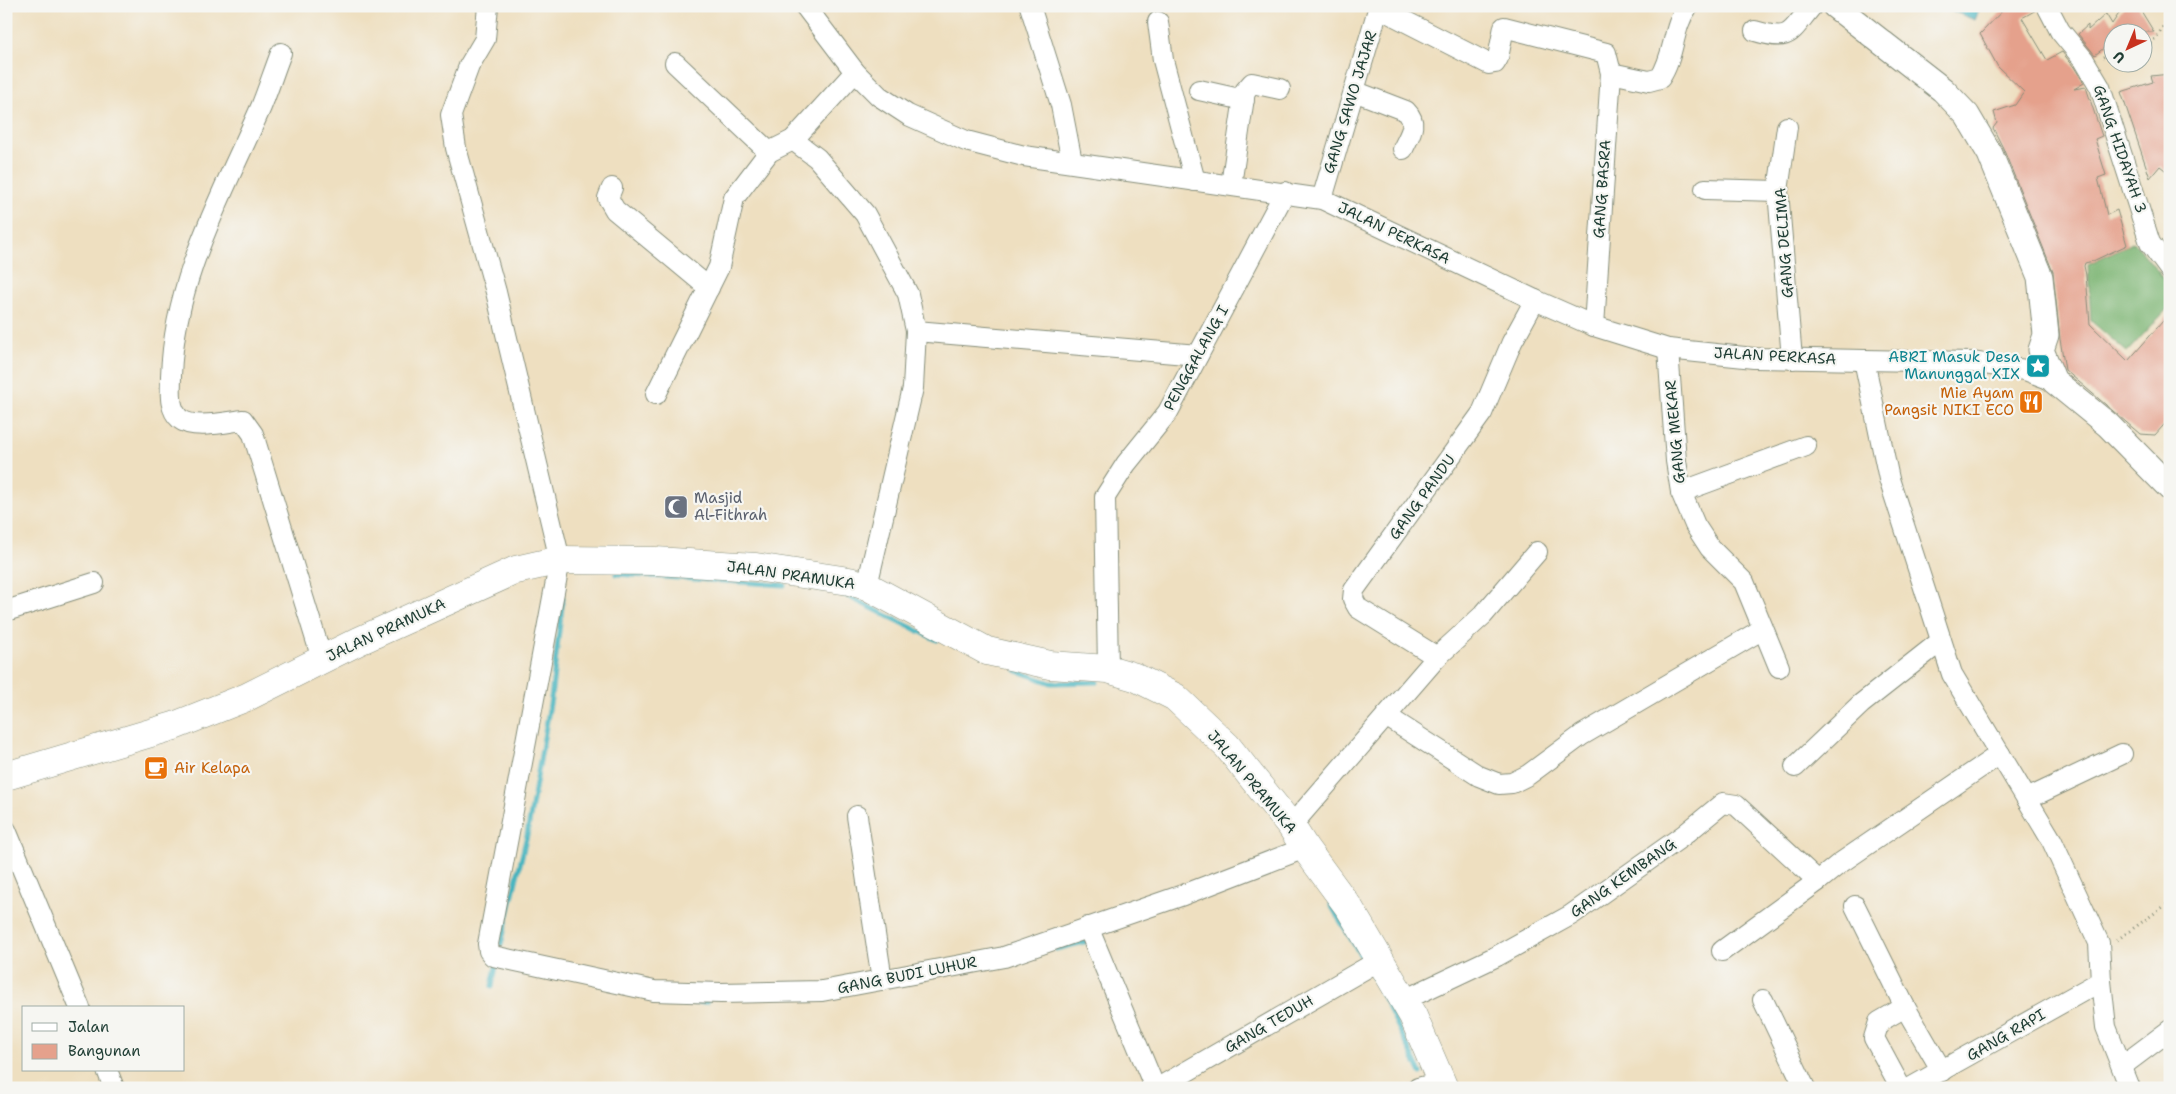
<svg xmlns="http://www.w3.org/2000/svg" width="2176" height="1094" font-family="'Shantell Sans',sans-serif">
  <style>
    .forest { fill: #7eb674; stroke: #4e7a54 }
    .water { fill: #44b3be; stroke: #327879 }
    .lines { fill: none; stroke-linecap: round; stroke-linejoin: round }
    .stream { stroke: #44b3be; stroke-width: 5 }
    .building { fill: #e5a18c }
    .minor-casing { stroke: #868e7a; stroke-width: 22 }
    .tertiary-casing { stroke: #868e7a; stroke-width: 27 }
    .primary-casing { stroke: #868e7a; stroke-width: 29 }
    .path { stroke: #868e7a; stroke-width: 3; stroke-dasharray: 1 4; stroke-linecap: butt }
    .minor { stroke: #fff; stroke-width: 20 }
    .tertiary { stroke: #fff; stroke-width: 25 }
    .primary { stroke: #fff; stroke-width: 28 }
    .labels { text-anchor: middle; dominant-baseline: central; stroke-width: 4.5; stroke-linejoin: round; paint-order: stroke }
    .street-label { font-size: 15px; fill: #1f3d34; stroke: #f6f6f2 }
    .culture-label { font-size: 15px; fill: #0d838f; stroke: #f6f6f2; text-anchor: end }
    .food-label { font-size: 15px; fill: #c56008; stroke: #f6f6f2; text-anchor: end }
    .worship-label { font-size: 15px; fill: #5b616d; stroke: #f6f6f2; text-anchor: start }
  </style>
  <rect width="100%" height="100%" fill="#f6f6f2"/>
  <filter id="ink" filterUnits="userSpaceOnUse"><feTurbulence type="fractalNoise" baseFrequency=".02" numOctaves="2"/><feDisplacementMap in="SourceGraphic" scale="10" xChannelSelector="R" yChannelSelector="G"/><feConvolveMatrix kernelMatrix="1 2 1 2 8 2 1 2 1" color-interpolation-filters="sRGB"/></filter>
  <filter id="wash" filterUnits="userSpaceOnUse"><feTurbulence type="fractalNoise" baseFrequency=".0096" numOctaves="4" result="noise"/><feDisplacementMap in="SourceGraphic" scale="20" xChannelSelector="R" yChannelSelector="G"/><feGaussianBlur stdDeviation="1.12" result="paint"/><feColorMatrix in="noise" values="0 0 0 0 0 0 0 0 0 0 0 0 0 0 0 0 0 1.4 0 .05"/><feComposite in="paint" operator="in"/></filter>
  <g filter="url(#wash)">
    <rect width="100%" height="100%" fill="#eedfc0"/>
    <path class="forest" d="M 2134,242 L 2170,286 L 2170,306 L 2127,352 L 2091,321 L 2088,264 Z"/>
    <path class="water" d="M 1939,6 L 1981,6 L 1975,20 Z"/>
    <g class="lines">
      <g class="stream">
        <path d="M 616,574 L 784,585"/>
        <path d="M 839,592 L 937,640"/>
        <path d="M 1017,671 L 1051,683 L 1097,682"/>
        <path d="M 1331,905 L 1364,961"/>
        <path d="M 501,944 L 527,835 L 551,698 L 563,598"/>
        <path d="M 1056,949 L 1088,941"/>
        <path d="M 1373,976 L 1421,1073"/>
        <path d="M 492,986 L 497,962"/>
        <path d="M 665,1004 L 707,1002"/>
      </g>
    </g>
    <g id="blocks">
      <g class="building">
        <path d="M 2007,6 L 2035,6 L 2036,10 L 2022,18 L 2047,60 L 2062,52 L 2074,67 L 2084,83 L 2074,89 L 2086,87 L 2102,136 L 2095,139 L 2106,175 L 2098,178 L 2107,215 L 2117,210 L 2127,245 L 2093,261 L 2085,263 L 2084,266 L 2086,275 L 2090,324 L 2128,361 L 2170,313 L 2170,418 L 2155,435 L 2140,434 L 2065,370 L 2060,339 L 2053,272 L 2003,148 L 1993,128 L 1997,123 L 1994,112 L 2015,105 L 2024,92 L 1998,67 L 1980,34 Z"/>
        <path d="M 2124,6 L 2138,6 L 2154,32 L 2114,32 L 2114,40 L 2095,55 L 2078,34 L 2088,25 L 2088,30 L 2106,14 L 2112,24 Z"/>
        <path d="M 2170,74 L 2170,174 L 2160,166 L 2150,178 L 2121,92 L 2153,82 L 2151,76 Z"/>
      </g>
    </g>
  </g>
  <g filter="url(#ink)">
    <use href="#blocks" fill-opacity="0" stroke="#868e7a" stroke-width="1"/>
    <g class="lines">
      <defs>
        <g id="minor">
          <path d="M 488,6 L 485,39 L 469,66 L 451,115 L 456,148 L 496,292 L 560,560 L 488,944 L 489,951 L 493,956 L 654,991 L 721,993 L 822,991 L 1004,957 L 1183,895 L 1305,848"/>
          <path d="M 805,6 L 855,72 L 879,96 L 908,115 L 966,141 L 1024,156 L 1322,199 L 1535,300 L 1594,326 L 1668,349 L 1754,358 L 1971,362 L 2025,370 L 2054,381"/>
          <path d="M 1030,6 L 1061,105 L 1072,162"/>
          <path d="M 2047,6 L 2060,31 L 2084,60 L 2100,87 L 2150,243 L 2170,270"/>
          <path d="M 1379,8 L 1489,64 L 1495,63 L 1498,58 L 1504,27 L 1606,53 L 1611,73 L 1594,326"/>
          <path d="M 1158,22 L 1163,60 L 1195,181"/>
          <path d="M 1755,31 C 1792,42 1789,33 1812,6"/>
          <path d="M 281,53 C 274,71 268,90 261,107 C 223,194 174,279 171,376 C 171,391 168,408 180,419 C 193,430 227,422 243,420 L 253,434 L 322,659"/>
          <path d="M 675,63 L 769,152"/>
          <path d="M 1611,73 L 1649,81 L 1660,78 C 1675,56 1672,27 1688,6"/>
          <path d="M 1199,90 L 1244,100"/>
          <path d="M 1354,91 L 1406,111 C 1419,124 1409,135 1403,149"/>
          <path d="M 1787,127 L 1778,191 L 1792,359"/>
          <path d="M 793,140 L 817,158 L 865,214 L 908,294 L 916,331 L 913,388 L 867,586"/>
          <path d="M 1231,185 L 1245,91 L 1252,83 L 1280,89"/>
          <path d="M 612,188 L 608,198 L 615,210 L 709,288"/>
          <path d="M 1705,189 L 1778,191"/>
          <path d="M 1322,199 L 1379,6"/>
          <path d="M 916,331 L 1198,355"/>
          <path d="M 1668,349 L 1676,461 L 1681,492 L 1695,525 L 1710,548 L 1744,582 L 1779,667"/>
          <path d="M 1864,360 L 1889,479 L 1952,674 L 2052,841 L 2099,943 L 2101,981 L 2106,1027 L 2130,1088"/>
          <path d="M 656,394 L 719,267 L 734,198 L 769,152 L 793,140 L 855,72"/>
          <path d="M 1681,492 L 1806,446"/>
          <path d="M 6,611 L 94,583"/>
          <path d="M 1437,657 L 1358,608 L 1353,599 L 1354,590 L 1482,413 L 1512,342 L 1535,300"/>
          <path d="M 1108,669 L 1105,497 L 1126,464 L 1168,412 L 1285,192"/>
          <path d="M 1386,716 L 1479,776 L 1499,784 L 1512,783 L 1528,775 L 1582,735 L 1763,629"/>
          <path d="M 1795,767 L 1861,704 L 1941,641"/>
          <path d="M 2027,799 L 2122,754"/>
          <path d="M 857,816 L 882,980"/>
          <path d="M 1291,826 L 1437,657 L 1483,615 L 1537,552"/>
          <path d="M 6,830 L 80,1008"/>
          <path d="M 1855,906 L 1905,1007 L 1942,1071"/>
          <path d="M 1088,927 L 1155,1088"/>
          <path d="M 1722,951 L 1818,881 L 1839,864 L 2000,754"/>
          <path d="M 1404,1000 L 1497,956 L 1571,915 L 1684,835 L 1723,803 L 1736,805 L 1818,881"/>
          <path d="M 1763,1000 L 1805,1088"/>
          <path d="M 2122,1066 L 2170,1030"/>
          <path d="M 107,1070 L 114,1088"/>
          <path d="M 1158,1088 L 1380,960"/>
          <path d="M 1418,1088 L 1442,1082"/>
          <path d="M 1901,1088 L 1874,1038 L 1879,1022 L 1905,1007"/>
          <path d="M 1910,1088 L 2101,981"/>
        </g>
        <path id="tertiary" d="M 1835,6 L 1943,90 L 1967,115 L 1990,154 L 2040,277 L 2046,335 L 2041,350 L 2054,381 L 2108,425 L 2170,488"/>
        <path id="primary" d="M 6,776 L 174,726 L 247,697 L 359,641 L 516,570 L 560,560 L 655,561 L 756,567 L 849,581 L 867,586 L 987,651 L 1050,665 L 1108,669 L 1135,677 L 1175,697 L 1227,746 L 1291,826 L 1305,848 L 1350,909 L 1413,1016 L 1444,1088"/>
      </defs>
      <use href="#minor" class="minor-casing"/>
      <use href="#tertiary" class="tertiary-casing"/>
      <use href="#primary" class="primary-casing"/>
      <g class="path">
        <path d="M 2144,51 L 2159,34 L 2170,14"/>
        <path d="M 2103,57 L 2114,52"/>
        <path d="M 2122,62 L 2123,64 L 2126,62"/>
        <path d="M 2117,940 L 2170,902"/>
      </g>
      <use href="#minor" class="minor"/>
      <use href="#tertiary" class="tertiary"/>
      <use href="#primary" class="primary"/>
    </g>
  </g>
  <defs>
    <symbol id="sight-square" viewBox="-11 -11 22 22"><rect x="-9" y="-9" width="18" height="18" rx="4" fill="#0f9aa8" stroke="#f6f6f2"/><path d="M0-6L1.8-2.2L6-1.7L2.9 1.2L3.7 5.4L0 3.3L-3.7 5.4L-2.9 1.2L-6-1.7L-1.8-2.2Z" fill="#fff"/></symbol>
    <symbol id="restaurant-square" viewBox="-11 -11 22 22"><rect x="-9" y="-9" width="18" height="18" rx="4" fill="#e8710a" stroke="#f6f6f2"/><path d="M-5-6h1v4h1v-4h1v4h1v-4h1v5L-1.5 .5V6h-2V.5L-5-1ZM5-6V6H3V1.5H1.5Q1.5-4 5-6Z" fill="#fff"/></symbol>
    <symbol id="mosque-square" viewBox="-11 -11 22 22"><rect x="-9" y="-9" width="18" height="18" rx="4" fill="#6b7280" stroke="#f6f6f2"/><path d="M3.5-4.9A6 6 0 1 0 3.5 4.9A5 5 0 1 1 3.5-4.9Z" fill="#fff"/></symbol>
    <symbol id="cafe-square" viewBox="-11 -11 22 22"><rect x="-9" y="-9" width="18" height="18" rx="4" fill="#e8710a" stroke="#f6f6f2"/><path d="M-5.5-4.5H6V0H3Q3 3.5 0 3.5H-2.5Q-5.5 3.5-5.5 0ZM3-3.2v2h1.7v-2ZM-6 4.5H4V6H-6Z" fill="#fff"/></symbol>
  </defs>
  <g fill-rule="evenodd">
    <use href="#sight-square" x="2024" y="352" width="28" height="28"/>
    <use href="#restaurant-square" x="2017" y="388" width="28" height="28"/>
    <use href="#mosque-square" x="662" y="493" width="28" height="28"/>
    <use href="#cafe-square" x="142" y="754" width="28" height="28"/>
  </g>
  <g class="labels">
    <g class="street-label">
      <text transform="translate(1350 102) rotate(-73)">GANG SAWO JAJAR</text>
      <text transform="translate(2120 149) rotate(71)">GANG HIDAYAH 3</text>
      <text transform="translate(1602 189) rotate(-86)">GANG BASRA</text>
      <text transform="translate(1394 233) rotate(26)">JALAN PERKASA</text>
      <text transform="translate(1784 243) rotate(-94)">GANG DELIMA</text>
      <text transform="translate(1775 356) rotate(3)">JALAN PERKASA</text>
      <text transform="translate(1196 358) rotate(-61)">PENGGALANG I</text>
      <text transform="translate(1675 432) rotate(-95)">GANG MEKAR</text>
      <text transform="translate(1422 497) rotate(-54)">GANG PANDU</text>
      <text transform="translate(791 575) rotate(8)">JALAN PRAMUKA</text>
      <text transform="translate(386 630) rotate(-25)">JALAN PRAMUKA</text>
      <text transform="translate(1252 782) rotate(50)">JALAN PRAMUKA</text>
      <text transform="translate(1623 878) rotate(-35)">GANG KEMBANG</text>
      <text transform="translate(907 975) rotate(-11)">GANG BUDI LUHUR</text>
      <text transform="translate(1269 1024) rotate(-30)">GANG TEDUH</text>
      <text transform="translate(2006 1035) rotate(-30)">GANG RAPI</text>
    </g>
    <g class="culture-label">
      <text x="2020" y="357">ABRI Masuk Desa<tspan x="2020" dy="17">Manunggal XIX</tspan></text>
    </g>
    <g class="food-label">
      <text x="2014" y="393">Mie Ayam<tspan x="2014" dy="17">Pangsit NIKI ECO</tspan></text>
      <text x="174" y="768" text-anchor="start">Air Kelapa</text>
    </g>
    <g class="worship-label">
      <text x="694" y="498">Masjid<tspan x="694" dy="17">Al-Fithrah</tspan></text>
    </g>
  </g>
  <rect width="2176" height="1094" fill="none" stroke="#f6f6f2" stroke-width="25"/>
  <rect x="22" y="1006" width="162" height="65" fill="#f6f6f2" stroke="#a0aca6"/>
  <rect x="32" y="1023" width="25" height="8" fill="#ffffff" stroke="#a0aca6"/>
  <text x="68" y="1032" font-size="15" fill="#1f3d34">Jalan</text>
  <rect x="32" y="1044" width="25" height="15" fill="#e5a18c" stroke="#a0aca6"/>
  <text x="68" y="1056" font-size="15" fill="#1f3d34">Bangunan</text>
  <g transform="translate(2128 48) rotate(224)"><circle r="24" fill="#f6f6f2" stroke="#a0aca6"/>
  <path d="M0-4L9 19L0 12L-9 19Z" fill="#c8321e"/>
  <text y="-8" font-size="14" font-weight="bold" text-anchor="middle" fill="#1f3d34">U</text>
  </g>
</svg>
